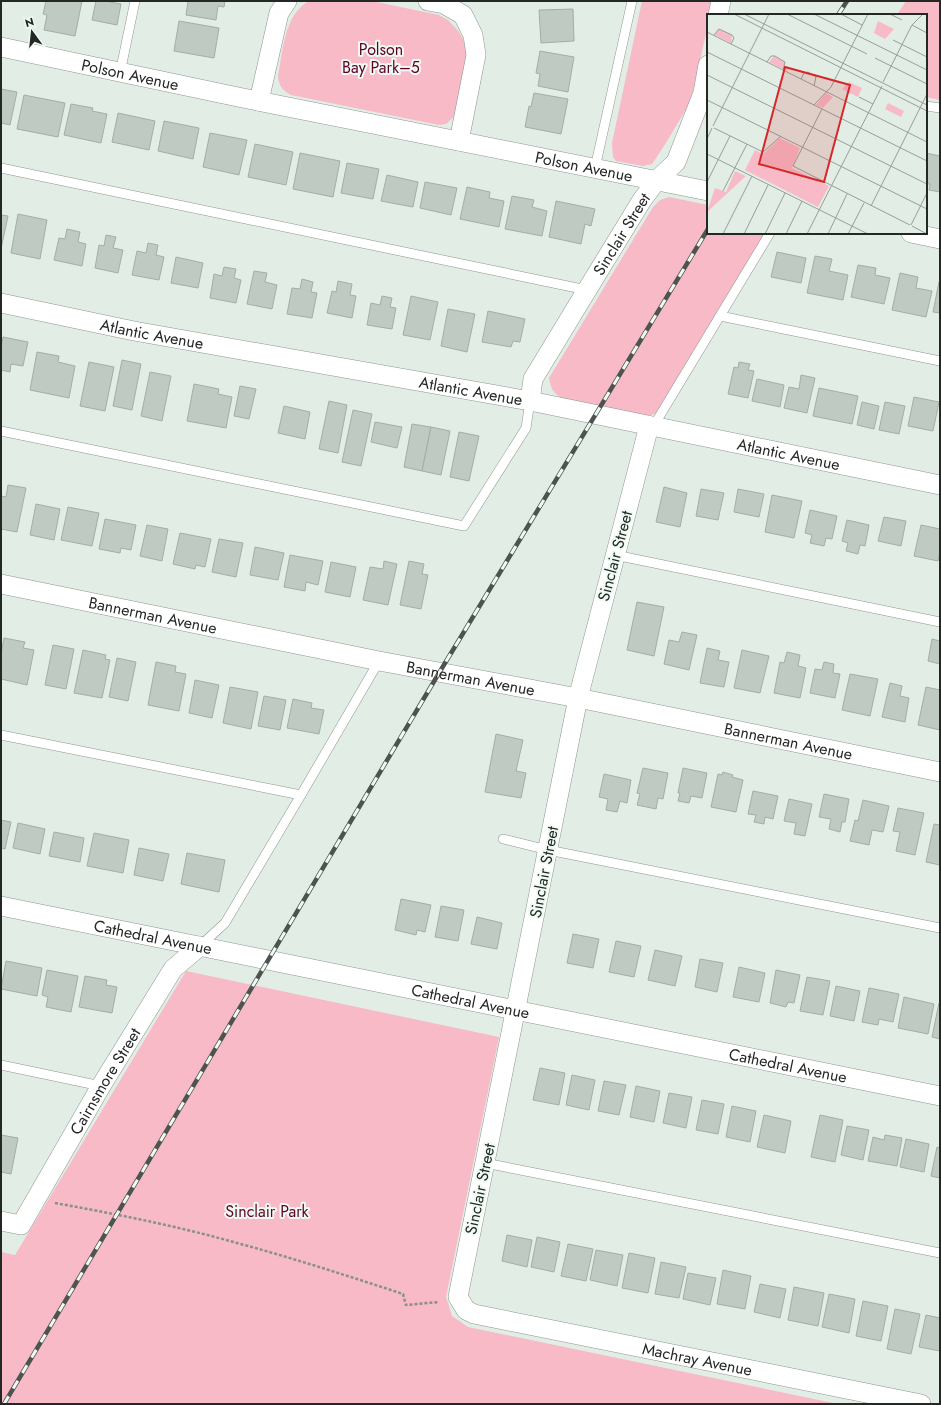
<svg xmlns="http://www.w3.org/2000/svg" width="941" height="1405" font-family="Jost,sans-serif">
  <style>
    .green { fill: #f7bac6 }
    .building { fill: #bfcac3; stroke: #a4aea7 }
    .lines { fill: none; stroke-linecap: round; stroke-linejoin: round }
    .service-casing { stroke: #8d9690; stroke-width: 10 }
    .minor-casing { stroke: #8d9690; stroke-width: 20 }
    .path { stroke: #88908b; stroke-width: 2.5; stroke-dasharray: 3 2; stroke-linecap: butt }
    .service { stroke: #fff; stroke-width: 9 }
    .minor { stroke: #fff; stroke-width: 19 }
    .rail-casing { stroke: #4d534f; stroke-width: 4.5 }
    .rail { stroke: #effaf3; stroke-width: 3; stroke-dasharray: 9; stroke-linecap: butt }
    .labels { text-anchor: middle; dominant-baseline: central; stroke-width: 4; stroke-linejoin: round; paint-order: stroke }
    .park-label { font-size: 16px; fill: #5f0027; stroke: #effaf3 }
    .street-label { font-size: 16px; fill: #242825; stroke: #effaf3 }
    .inset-road { fill: none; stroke: #969e99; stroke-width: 1 }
    .view { fill: #d62828; fill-opacity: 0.15; stroke: #d62828; stroke-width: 2 }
    .inset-edge { fill: none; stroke: #242825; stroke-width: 2 }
  </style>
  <rect width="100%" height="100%" fill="#e2ede6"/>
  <g class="green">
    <path d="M 309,1 L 372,1 L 439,15 L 448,20 L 459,32 L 465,43 L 467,61 L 455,116 L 446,124 L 439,125 L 291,95 C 282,90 279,86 278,76 C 283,51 284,15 309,1 Z"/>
    <path d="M 642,1 L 713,1 L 710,15 L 708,15 L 708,25 L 694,87 L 688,106 L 664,146 L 652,164 L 643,166 L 616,161 L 613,157 L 612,143 Z"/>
    <path d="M 906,1 L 940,1 L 940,100 L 926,97 L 926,15 L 897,15 Z"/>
    <path d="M 669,197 L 708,205 L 708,233 L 766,233 L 661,410 L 654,414 L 647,416 L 563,399 C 553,393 551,389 549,378 L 653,207 L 660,200 Z"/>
    <path d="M 186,971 L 499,1037 L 446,1297 L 452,1316 L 468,1327 L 838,1404 L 1,1404 L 1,1252 L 15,1255 Z"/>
  </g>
  <g class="building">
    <path d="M 46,1 L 82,1 L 75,36 L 44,30 L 47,15 L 43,14 Z"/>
    <path d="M 96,1 L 105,1 L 121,4 L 117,25 L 92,20 Z"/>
    <path d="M 188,1 L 225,1 L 224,7 L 218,6 L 216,20 L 186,15 Z"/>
    <path d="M 573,9 L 574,41 L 541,43 L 539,10 Z"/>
    <path d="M 179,21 L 219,28 L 214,58 L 174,51 Z"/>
    <path d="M 540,51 L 574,57 L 568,92 L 538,86 L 540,74 L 536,73 Z"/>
    <path d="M 1,89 L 17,92 L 10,125 L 1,123 Z"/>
    <path d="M 534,93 L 568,99 L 561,134 L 525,127 L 529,106 L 531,107 Z"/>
    <path d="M 24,95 L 65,103 L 58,137 L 17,129 Z"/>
    <path d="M 71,104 L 93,108 L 92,111 L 107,114 L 101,143 L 64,135 Z"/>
    <path d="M 118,113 L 155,121 L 149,150 L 112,142 Z"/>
    <path d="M 164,121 L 199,128 L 193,159 L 158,151 Z"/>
    <path d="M 210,133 L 247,140 L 239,175 L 203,167 Z"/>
    <path d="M 255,144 L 293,152 L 286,185 L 248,177 Z"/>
    <path d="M 300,153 L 340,161 L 333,197 L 293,189 Z"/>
    <path d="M 926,153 L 940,156 L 940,192 L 929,190 L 930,184 L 926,184 Z"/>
    <path d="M 347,163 L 379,169 L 373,199 L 341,193 Z"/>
    <path d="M 387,175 L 418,182 L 413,207 L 381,201 Z"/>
    <path d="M 425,182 L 457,188 L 451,215 L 420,208 Z"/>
    <path d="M 467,187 L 490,192 L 489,198 L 504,201 L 499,227 L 460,219 Z"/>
    <path d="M 512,196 L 534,200 L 532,207 L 547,211 L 542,236 L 505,229 Z"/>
    <path d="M 556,201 L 595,209 L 591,226 L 585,224 L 581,244 L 549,237 Z"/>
    <path d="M 18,214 L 47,220 L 40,259 L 11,253 Z"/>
    <path d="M 1,215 L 8,216 L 1,249 Z"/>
    <path d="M 67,229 L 80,232 L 78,242 L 86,244 L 82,266 L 54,260 L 59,238 L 65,239 Z"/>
    <path d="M 106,235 L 116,237 L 113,248 L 123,250 L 118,273 L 95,268 L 99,245 L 104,246 Z"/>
    <path d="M 148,243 L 158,245 L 156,255 L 164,257 L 159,280 L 132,275 L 137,251 L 146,253 Z"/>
    <path d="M 777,252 L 806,258 L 801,283 L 771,277 Z"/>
    <path d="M 815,256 L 832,259 L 829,271 L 848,275 L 843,300 L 807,293 Z"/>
    <path d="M 176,257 L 203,263 L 198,288 L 171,283 Z"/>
    <path d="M 858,265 L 876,268 L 875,275 L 890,278 L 884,304 L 851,297 Z"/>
    <path d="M 224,267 L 236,269 L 234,278 L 241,280 L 236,303 L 210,298 L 214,274 L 222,276 Z"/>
    <path d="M 254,271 L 267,273 L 265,282 L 277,285 L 272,309 L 247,304 Z"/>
    <path d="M 900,273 L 918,277 L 916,288 L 932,291 L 926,317 L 892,310 Z"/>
    <path d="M 302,279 L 313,282 L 311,292 L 317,293 L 312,318 L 287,314 L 292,288 L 300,289 Z"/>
    <path d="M 338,281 L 352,284 L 350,295 L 356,296 L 352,318 L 327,313 L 332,291 L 336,292 Z"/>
    <path d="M 939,282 L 940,283 L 940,313 L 933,312 Z"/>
    <path d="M 382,296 L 392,298 L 390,307 L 396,308 L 392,329 L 367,325 L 371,303 L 380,305 Z"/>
    <path d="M 411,296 L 438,302 L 430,340 L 403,335 Z"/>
    <path d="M 448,309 L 475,314 L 467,352 L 441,346 Z"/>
    <path d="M 488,311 L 525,319 L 520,342 L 513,341 L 511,347 L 482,342 Z"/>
    <path d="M 3,337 L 28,342 L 23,366 L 11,364 L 10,372 L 1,370 L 1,348 Z"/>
    <path d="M 37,352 L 59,356 L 58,362 L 75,366 L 69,398 L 30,390 Z"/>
    <path d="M 122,360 L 141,364 L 132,410 L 113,406 Z"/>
    <path d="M 89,362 L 114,367 L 105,411 L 80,406 Z"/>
    <path d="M 739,362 L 750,364 L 748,370 L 754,371 L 748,398 L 728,394 L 734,367 L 738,368 Z"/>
    <path d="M 150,372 L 171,376 L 162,421 L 141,416 Z"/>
    <path d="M 801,375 L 815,378 L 807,413 L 784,408 L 789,387 L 799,389 Z"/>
    <path d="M 757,379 L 784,385 L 780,407 L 752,401 Z"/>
    <path d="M 194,384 L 219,389 L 218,394 L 232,397 L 226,428 L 187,421 Z"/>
    <path d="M 240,386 L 256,389 L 249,419 L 234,416 Z"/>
    <path d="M 819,388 L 858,396 L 852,424 L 813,416 Z"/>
    <path d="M 914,397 L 939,402 L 933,431 L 908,426 Z"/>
    <path d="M 329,401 L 347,405 L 338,453 L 319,449 Z"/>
    <path d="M 862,402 L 879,406 L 874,429 L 857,425 Z"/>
    <path d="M 885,402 L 905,406 L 899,434 L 879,430 Z"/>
    <path d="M 284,406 L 310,412 L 305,439 L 278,433 Z"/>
    <path d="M 353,410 L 372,414 L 361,466 L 342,462 Z"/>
    <path d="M 375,422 L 402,427 L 397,448 L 371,442 Z"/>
    <path d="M 412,424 L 431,427 L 422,471 L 404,467 Z"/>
    <path d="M 431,427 L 450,431 L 441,475 L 422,471 Z"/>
    <path d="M 459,432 L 479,436 L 469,481 L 450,477 Z"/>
    <path d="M 8,485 L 26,488 L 17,532 L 1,529 L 1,496 L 6,497 Z"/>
    <path d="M 664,487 L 687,493 L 680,527 L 656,522 Z"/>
    <path d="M 701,489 L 724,493 L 718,520 L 696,516 Z"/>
    <path d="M 738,489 L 764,494 L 759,517 L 734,512 Z"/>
    <path d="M 772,495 L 802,501 L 794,538 L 765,532 Z"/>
    <path d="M 36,504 L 60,509 L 54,540 L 30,535 Z"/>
    <path d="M 68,507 L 99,513 L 92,546 L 61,540 Z"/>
    <path d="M 810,510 L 837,516 L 832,539 L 826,538 L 824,546 L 810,543 L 812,535 L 805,533 Z"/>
    <path d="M 884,517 L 906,521 L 901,546 L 878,541 Z"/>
    <path d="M 105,519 L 136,525 L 131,550 L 121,548 L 120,553 L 99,549 Z"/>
    <path d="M 847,520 L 869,525 L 865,546 L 860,545 L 858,554 L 846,551 L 848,543 L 842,541 Z"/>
    <path d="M 147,525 L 168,529 L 162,561 L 140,556 Z"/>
    <path d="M 921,525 L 940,529 L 940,552 L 938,561 L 914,556 Z"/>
    <path d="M 180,533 L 211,539 L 205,567 L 196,565 L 195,569 L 173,564 Z"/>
    <path d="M 219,539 L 243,543 L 236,577 L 212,572 Z"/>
    <path d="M 255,547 L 284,553 L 278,580 L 250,575 Z"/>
    <path d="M 290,555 L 323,561 L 318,585 L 306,582 L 305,591 L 284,587 Z"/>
    <path d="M 384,561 L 397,564 L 388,605 L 363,600 L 370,567 L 383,569 Z"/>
    <path d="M 409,561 L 424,564 L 422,574 L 428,575 L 421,609 L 400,605 Z"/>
    <path d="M 331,562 L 356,567 L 350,597 L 325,592 Z"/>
    <path d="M 637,602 L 664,607 L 654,656 L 627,650 Z"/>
    <path d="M 682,632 L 697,635 L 689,670 L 664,664 L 669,640 L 679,642 Z"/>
    <path d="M 4,638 L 25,642 L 23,648 L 34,650 L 27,685 L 1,679 L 1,654 Z"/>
    <path d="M 932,639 L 940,641 L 940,664 L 928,661 Z"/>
    <path d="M 53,645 L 74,649 L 66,689 L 45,685 Z"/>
    <path d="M 707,648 L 720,651 L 718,660 L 729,662 L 724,687 L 700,683 Z"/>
    <path d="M 83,650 L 106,655 L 105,659 L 110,660 L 102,698 L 74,693 Z"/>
    <path d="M 742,650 L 769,656 L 760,693 L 734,688 Z"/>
    <path d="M 787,652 L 800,655 L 798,666 L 806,668 L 800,698 L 774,693 L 780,662 L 784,663 Z"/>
    <path d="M 117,658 L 136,662 L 128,701 L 109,697 Z"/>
    <path d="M 156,662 L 176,666 L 175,672 L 186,674 L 179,711 L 148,705 Z"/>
    <path d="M 824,662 L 834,664 L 833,673 L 840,674 L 835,698 L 810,693 L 815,669 L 822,670 Z"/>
    <path d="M 850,674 L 878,679 L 870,716 L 842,710 Z"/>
    <path d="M 195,680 L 219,685 L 212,718 L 189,713 Z"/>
    <path d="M 890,683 L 902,686 L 900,696 L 909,698 L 905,722 L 882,717 Z"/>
    <path d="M 230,687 L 258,692 L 251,729 L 223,723 Z"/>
    <path d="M 926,687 L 940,690 L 940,730 L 918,725 Z"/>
    <path d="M 264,696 L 286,700 L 280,730 L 258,726 Z"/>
    <path d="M 293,699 L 312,703 L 311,708 L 324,710 L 319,734 L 287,728 Z"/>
    <path d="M 496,734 L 523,740 L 516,771 L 526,773 L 521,798 L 485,792 Z"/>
    <path d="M 643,768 L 668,773 L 663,799 L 658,798 L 656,809 L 637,805 L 640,794 L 637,793 Z"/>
    <path d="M 683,768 L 707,773 L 702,798 L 691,796 L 689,803 L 678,801 L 680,793 L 678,793 Z"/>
    <path d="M 723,772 L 733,775 L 732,777 L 743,780 L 736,812 L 711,807 L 718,774 L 722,775 Z"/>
    <path d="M 604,774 L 631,780 L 627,803 L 620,801 L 617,812 L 606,810 L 608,799 L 599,797 Z"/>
    <path d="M 753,791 L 778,796 L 773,819 L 765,817 L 764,824 L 754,822 L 756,815 L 748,814 Z"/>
    <path d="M 824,794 L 849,799 L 845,822 L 842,822 L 840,832 L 829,829 L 831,819 L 819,817 Z"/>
    <path d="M 789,799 L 812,804 L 805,836 L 794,834 L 796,823 L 784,821 Z"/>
    <path d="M 863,800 L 889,806 L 883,832 L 872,830 L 869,845 L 850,841 L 855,820 L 858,821 Z"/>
    <path d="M 898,808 L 924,813 L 915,855 L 896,851 L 900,832 L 893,831 Z"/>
    <path d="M 1,820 L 11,822 L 5,849 L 1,848 Z"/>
    <path d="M 18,823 L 45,829 L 40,854 L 13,848 Z"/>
    <path d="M 934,824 L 940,825 L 940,865 L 926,862 Z"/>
    <path d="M 54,832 L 84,838 L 80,862 L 49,856 Z"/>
    <path d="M 94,833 L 129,840 L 123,873 L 87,866 Z"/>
    <path d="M 139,848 L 169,854 L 163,881 L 134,875 Z"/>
    <path d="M 187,853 L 225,860 L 219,892 L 181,884 Z"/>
    <path d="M 401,899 L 431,905 L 425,932 L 417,930 L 416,935 L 395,930 Z"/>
    <path d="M 441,906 L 464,910 L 458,941 L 435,937 Z"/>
    <path d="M 477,917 L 502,923 L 497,949 L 471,944 Z"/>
    <path d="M 573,934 L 599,939 L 593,968 L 567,963 Z"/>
    <path d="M 616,941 L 641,946 L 634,977 L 609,972 Z"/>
    <path d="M 655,950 L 682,956 L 675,986 L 648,980 Z"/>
    <path d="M 700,959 L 723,963 L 717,992 L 695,987 Z"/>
    <path d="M 6,961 L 42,968 L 37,996 L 1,989 Z"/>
    <path d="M 739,967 L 765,973 L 759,1002 L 733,997 Z"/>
    <path d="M 47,970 L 78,976 L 71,1012 L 46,1007 L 48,997 L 42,995 Z"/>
    <path d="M 776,970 L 800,975 L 794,1003 L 788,1002 L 786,1007 L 770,1003 Z"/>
    <path d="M 85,976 L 107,980 L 106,985 L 117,987 L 112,1013 L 79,1007 Z"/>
    <path d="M 807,977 L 830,981 L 823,1015 L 800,1011 Z"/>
    <path d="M 836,986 L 860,991 L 854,1021 L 830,1016 Z"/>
    <path d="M 869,988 L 899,994 L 893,1022 L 879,1019 L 878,1025 L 862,1022 Z"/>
    <path d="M 904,997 L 934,1004 L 928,1034 L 898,1028 Z"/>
    <path d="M 939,1003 L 940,1003 L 940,1039 L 932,1037 Z"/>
    <path d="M 540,1068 L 565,1073 L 559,1105 L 533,1100 Z"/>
    <path d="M 572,1075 L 595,1080 L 589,1110 L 566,1105 Z"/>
    <path d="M 604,1081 L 626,1085 L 619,1115 L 598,1111 Z"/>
    <path d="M 636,1086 L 660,1091 L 654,1122 L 630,1117 Z"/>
    <path d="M 669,1093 L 692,1097 L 686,1128 L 663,1123 Z"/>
    <path d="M 702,1100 L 724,1104 L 718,1134 L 696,1130 Z"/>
    <path d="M 732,1106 L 756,1111 L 750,1142 L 726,1137 Z"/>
    <path d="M 764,1115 L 791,1121 L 785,1153 L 757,1147 Z"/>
    <path d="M 820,1115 L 843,1120 L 835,1162 L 811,1157 Z"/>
    <path d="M 847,1126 L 869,1130 L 863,1160 L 841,1155 Z"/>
    <path d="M 1,1135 L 18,1138 L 11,1174 L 1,1172 Z"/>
    <path d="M 885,1135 L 902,1138 L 897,1166 L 868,1161 L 873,1137 L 884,1140 Z"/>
    <path d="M 906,1139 L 929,1144 L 924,1172 L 900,1167 Z"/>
    <path d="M 937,1147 L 940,1148 L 940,1178 L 931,1176 Z"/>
    <path d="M 507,1235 L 532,1240 L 527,1267 L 502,1261 Z"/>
    <path d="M 537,1237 L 560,1242 L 554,1272 L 531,1267 Z"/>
    <path d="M 568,1244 L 593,1249 L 586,1281 L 561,1276 Z"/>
    <path d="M 596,1250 L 623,1255 L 617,1286 L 590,1280 Z"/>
    <path d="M 629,1253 L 655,1258 L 648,1293 L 622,1288 Z"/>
    <path d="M 661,1262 L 686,1267 L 679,1298 L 655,1294 Z"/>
    <path d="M 723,1270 L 751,1276 L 745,1309 L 717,1304 Z"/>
    <path d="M 688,1273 L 716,1278 L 710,1305 L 683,1299 Z"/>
    <path d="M 760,1284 L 786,1289 L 780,1318 L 754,1312 Z"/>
    <path d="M 794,1287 L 824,1293 L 818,1326 L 788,1320 Z"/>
    <path d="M 829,1294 L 855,1299 L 849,1333 L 822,1327 Z"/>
    <path d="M 863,1301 L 888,1306 L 881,1341 L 856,1336 Z"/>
    <path d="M 895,1309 L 920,1314 L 911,1354 L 887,1349 Z"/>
    <path d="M 926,1315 L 940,1318 L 940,1351 L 919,1347 Z"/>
  </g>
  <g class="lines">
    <defs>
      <g id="service">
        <path d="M 120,73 L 135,1"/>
        <path d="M 926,106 L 940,108"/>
        <path d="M 1,168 L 587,290"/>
        <path d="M 595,168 L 632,1"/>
        <path d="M 720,316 L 940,361"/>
        <path d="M 653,427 L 770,233"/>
        <path d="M 1,431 L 464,526 L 526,428 L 530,401"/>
        <path d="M 615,555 L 940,622"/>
        <path d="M 1,735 L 301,795 L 379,661"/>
        <path d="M 503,839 L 548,850 L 940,928"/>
        <path d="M 200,946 L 225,923 L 301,795"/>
        <path d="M 1,1065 L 101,1086"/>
        <path d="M 485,1163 L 940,1253"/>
      </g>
      <g id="minor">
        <path d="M 428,1 L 444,4 L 463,15 L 473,35 L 476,55 L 459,141"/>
        <path d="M 718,15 L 721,1"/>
        <path id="s1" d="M 1,47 L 238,97 L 708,191"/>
        <path d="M 259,101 L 279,13 L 287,1"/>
        <path d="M 911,233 L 940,239"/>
        <path id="s2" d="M 1,303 L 134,331 L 530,401 L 940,485"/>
        <path id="s3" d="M 530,401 L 533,379 L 587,290 L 642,200 L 657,180 L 676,162 L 703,93 L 708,65"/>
        <path id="s4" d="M 649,426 L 578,698 L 458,1297 L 466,1310 L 474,1314 L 921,1404"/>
        <path id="s5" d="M 1,584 L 379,661 L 578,698 L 940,772"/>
        <path id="s6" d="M 1,906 L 940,1096"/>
        <path id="s7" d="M 1,1221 L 21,1225 L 101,1086 L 173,969 L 200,946"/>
      </g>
    </defs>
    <use href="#service" class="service-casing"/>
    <use href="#minor" class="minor-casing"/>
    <path class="path" d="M 55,1203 C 116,1214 177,1226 237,1243 C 293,1258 348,1276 403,1294 L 406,1305 L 439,1302"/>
    <use href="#service" class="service"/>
    <use href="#minor" class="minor"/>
    <defs>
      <g id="rail">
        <path d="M 838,15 L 847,1"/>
        <path d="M 4,1404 L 439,673 L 708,229"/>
      </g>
    </defs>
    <use href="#rail" class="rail-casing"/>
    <use href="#rail" class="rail"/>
  </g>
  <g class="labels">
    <g class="park-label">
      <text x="381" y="49">Polson<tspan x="381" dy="18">Bay Park–5</tspan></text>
      <text x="267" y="1211">Sinclair Park</text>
    </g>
    <g class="street-label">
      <text stroke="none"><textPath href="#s1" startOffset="132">Polson Avenue</textPath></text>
      <text stroke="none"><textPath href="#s1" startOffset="595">Polson Avenue</textPath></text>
      <text stroke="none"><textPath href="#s3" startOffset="192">Sinclair Street</textPath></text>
      <text stroke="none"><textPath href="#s2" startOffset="154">Atlantic Avenue</textPath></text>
      <text stroke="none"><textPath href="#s2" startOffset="478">Atlantic Avenue</textPath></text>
      <text stroke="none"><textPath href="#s2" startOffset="802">Atlantic Avenue</textPath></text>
      <text transform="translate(615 556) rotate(-75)">Sinclair Street</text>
      <text stroke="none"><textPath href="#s5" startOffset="155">Bannerman Avenue</textPath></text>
      <text stroke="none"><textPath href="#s5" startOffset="479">Bannerman Avenue</textPath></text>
      <text stroke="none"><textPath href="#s5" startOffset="803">Bannerman Avenue</textPath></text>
      <text transform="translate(544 872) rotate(-79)">Sinclair Street</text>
      <text stroke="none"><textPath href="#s6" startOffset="155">Cathedral Avenue</textPath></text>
      <text stroke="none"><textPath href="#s6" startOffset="479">Cathedral Avenue</textPath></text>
      <text stroke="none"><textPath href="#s6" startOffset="803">Cathedral Avenue</textPath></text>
      <text stroke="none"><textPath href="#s7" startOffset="187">Cairnsmore Street</textPath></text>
      <text transform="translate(480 1189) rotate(-78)">Sinclair Street</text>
      <text stroke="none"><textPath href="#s4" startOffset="1144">Machray Avenue</textPath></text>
    </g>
  </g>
  <g transform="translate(707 14)">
    <rect width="220" height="220" fill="#e2ede6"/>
    <path d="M 171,7 L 187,15 L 178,25 L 167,19 ZM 11,15 L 25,21 L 24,29 L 8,21 ZM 67,42 L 78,48 L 76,55 L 62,48 ZM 142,68 L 155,74 L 151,83 L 135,75 ZM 119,79 L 126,83 L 116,94 L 109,91 ZM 181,89 L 197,97 L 194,103 L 178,95 ZM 73,124 L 93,134 L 85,154 L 122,172 L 111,193 L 38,156 L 48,136 L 56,140 ZM 28,157 L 39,162 L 0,198 L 8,174 L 19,178 Z" fill="#f7bac6"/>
    <path class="inset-road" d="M 27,0 L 220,97M 37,0 L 220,91M 80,0 L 160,40M 107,0 L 220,56M 134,0 L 155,11M 183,0 L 195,6M 205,11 L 220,19M 0,18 L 220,128M 7,21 L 12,15 L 25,21 L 27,24 L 24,30M 186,26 L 220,43M 0,38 L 220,147M 168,44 L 220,70M 60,48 L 64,42 L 68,42 L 78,48 L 76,56M 0,61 L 220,170M 94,65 L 97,59 L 101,58 L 109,63 L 107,72M 176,68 L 205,11 L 216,0M 152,83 L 166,90M 0,86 L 220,195M 107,91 L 124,73 L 161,0M 115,95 L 86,152 L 203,211M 6,112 L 62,0M 7,114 L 56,138 L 74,122M 0,125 L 5,114M 0,140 L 161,220M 0,168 L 23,122M 16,177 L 40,130M 164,192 L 220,80M 204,211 L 220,179M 205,212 L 220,220M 16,220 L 45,162M 37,220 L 61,171M 58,220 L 78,179M 79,220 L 95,187M 100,220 L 175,72M 121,220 L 140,180M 141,220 L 157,189"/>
    <path class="view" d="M 78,53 L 143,71 L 117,168 L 52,150 Z"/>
    <rect width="220" height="220" class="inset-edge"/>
  </g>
  <rect width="941" height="1405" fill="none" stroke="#242825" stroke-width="4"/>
  <g transform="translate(32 32) rotate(345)" stroke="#effaf3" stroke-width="3" paint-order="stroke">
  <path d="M0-3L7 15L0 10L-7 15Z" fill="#242825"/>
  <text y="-6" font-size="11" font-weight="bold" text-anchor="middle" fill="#242825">N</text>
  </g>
</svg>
